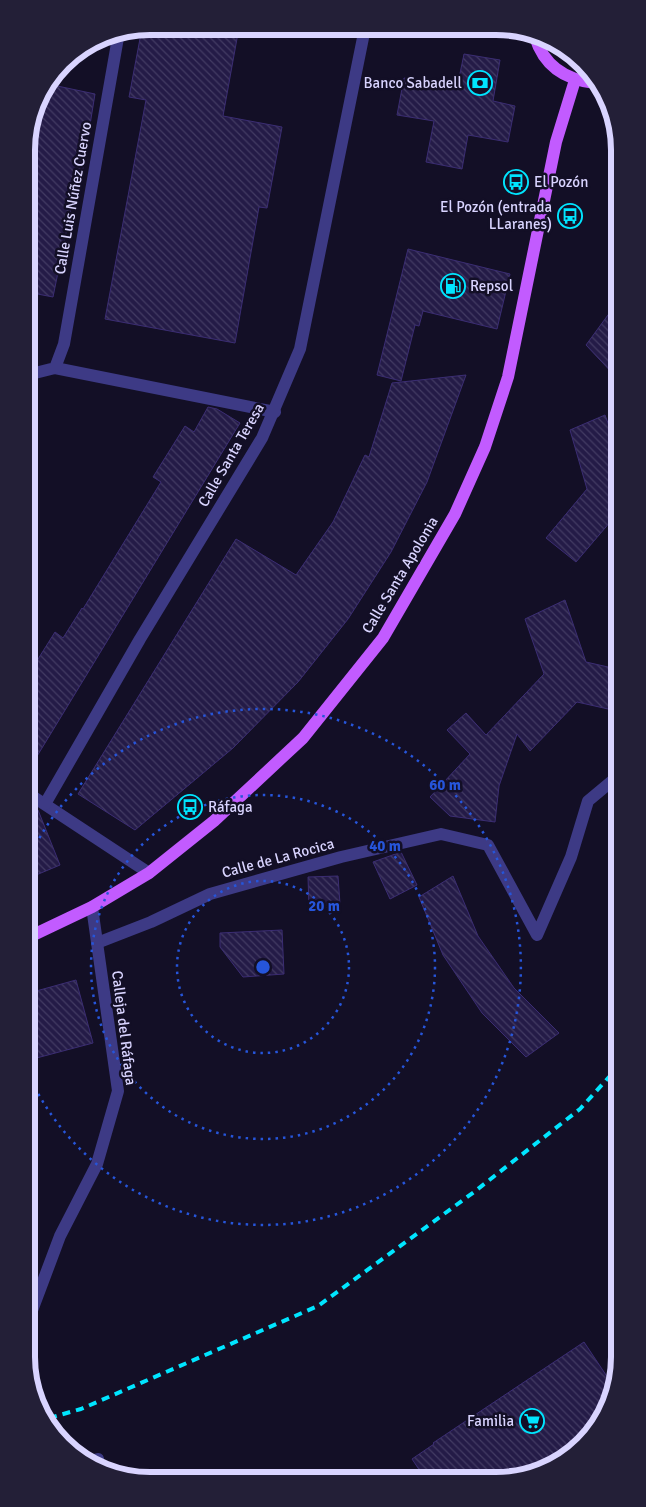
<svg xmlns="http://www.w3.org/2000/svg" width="646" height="1507" font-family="Signika,sans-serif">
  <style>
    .building { fill: url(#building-back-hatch); stroke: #3b2d73 }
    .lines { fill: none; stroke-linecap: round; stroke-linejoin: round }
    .minor { stroke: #3d3a85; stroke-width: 12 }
    .major { stroke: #c25bff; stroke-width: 12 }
    .rail { stroke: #00e5ff; stroke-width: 4; stroke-dasharray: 8 6; stroke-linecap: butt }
    .ring { fill: none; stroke: #2655da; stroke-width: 2.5; stroke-dasharray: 2.5 5 }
    .labels { text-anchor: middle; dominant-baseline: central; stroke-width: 5; stroke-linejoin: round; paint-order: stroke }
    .poi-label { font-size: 15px; fill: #d9d4ff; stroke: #130f26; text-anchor: end }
    .street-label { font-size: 15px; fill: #d9d4ff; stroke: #130f26 }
    .rim { fill: none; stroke: #d9d4ff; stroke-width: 6 }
    .centre { fill: #2655da; stroke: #130f26; stroke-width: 2.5 }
    .ring-label { font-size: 15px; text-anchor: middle; font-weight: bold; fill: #2655da; stroke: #130f26; stroke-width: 5; stroke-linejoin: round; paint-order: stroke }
  </style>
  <defs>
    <pattern id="building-back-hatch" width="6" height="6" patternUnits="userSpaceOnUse" patternTransform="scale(1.25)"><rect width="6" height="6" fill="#241b47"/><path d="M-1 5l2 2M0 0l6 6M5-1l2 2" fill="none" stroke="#433b63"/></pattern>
  </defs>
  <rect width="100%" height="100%" fill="#130f26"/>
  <g class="building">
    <path d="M 150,26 L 203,27 L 238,33 L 223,116 L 282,127 L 267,208 L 259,207 L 235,343 L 105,319 L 146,100 L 129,97 L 142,28 Z"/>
    <path d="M 464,54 L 500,60 L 493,101 L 515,106 L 508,142 L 468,135 L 462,169 L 426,162 L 434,121 L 397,115 L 404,78 L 457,88 Z"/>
    <path d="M 48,84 L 95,94 L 81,180 L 77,179 L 53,297 L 27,292 L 27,142 L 39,96 Z"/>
    <path d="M 408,249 L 510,274 L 497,329 L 423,311 L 419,326 L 415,325 L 401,381 L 377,375 Z"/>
    <path d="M 616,304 L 616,377 L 586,345 Z"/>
    <path d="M 466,375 L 427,482 L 391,552 L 348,619 L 298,682 L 233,748 L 135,830 L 78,794 L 236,539 L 296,575 L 333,522 L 365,455 L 369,457 L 392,383 Z"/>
    <path d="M 208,407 L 217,409 L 240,423 L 28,771 L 28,675 L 55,632 L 63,638 L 82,608 L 83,609 L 161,482 L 153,477 L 185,426 L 194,432 Z"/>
    <path d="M 605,415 L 617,447 L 617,514 L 576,562 L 546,538 L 587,489 L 570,430 Z"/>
    <path d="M 565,600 L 586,662 L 617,669 L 617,711 L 577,702 L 530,751 L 517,734 L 499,786 L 495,822 L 450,816 L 430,797 L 470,754 L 447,730 L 466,713 L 486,735 L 544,674 L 525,619 Z"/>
    <path d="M 29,803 L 38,810 L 60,865 L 29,878 Z"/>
    <path d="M 401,852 L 417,885 L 390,899 L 373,862 Z"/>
    <path d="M 338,876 L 340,904 L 309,908 L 308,877 Z"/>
    <path d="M 453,876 L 478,936 L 514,988 L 559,1033 L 526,1057 L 482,1013 L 443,955 L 419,897 Z"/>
    <path d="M 282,930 L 284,974 L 243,977 L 220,947 L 220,933 Z"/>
    <path d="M 76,980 L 93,1043 L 29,1060 L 29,993 Z"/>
    <path d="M 584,1342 L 614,1387 L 610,1404 L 589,1438 L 528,1477 L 424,1477 L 412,1459 L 434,1444 L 433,1443 Z"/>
  </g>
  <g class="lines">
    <g class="minor">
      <path d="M 55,368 L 275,412"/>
      <path d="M 27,375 L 55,368 L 64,344 L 119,32"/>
      <path d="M 29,794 L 149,873"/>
      <path d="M 45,804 L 140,639 L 262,438 L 300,349 L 365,28"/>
      <path d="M 97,943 L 151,922 L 210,894 L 341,857 L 441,834 L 488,845 L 537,935 L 571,857 L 588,801 L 618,776"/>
      <path d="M 30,1316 L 60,1236 L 97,1164 L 118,1091 L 92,907"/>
      <path d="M 90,1461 L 98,1459 L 98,1464"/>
    </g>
    <g class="major">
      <path d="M 535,37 C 544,66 566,80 595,83"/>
      <path d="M 29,937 L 92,907 L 149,873 L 214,821 L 303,738 L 383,638 L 455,514 L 485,447 L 508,377 L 556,142 L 575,80"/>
    </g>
    <path class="rail" d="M 49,1418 L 81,1409 L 318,1306 L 474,1192 L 580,1109 L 619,1066"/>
  </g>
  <g class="ring">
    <circle cx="263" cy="967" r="86"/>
    <circle cx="263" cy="967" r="172"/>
    <path d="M29 858A258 258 0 1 1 30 1078"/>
  </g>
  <defs>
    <symbol id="bank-ring" viewBox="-11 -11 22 22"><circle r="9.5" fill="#130f26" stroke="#00e5ff" stroke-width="1.5"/><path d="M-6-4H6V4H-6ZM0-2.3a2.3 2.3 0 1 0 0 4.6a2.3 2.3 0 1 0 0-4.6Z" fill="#00e5ff"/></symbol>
    <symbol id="bus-ring" viewBox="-11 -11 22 22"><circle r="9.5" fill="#130f26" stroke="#00e5ff" stroke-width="1.5"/><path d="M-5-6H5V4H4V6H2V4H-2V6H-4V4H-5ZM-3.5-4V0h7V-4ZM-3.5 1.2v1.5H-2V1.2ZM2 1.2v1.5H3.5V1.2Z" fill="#00e5ff"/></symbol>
    <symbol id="fuel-ring" viewBox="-11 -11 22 22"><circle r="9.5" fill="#130f26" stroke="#00e5ff" stroke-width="1.5"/><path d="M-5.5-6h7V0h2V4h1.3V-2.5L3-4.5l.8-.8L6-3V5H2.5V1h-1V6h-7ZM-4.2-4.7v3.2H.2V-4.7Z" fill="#00e5ff"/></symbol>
    <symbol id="supermarket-ring" viewBox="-11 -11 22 22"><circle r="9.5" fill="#130f26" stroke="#00e5ff" stroke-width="1.5"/><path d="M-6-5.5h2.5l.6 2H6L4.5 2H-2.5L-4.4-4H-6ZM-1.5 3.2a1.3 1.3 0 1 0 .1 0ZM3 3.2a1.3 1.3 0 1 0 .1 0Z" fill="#00e5ff"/></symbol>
  </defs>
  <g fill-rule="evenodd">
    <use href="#bank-ring" x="466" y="69" width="28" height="28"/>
    <use href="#bus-ring" x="502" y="168" width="28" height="28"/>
    <use href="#bus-ring" x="556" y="202" width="28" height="28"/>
    <use href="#fuel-ring" x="439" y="272" width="28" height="28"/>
    <use href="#bus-ring" x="176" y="793" width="28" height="28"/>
    <use href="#supermarket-ring" x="518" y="1407" width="28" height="28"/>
  </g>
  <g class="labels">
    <g class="poi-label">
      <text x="462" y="83">Banco Sabadell</text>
      <text x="534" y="182" text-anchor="start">El Pozón</text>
      <text x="552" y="207">El Pozón (entrada<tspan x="552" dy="17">LLaranes)</tspan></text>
      <text x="470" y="286" text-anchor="start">Repsol</text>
      <text x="208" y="807" text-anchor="start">Ráfaga</text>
      <text x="514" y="1421">Familia</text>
    </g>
    <g class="street-label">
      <text transform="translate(73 198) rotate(-80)">Calle Luis Núñez Cuervo</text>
      <text transform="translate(231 455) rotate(-60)">Calle Santa Teresa</text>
      <text transform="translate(400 575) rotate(-59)">Calle Santa Apolonia</text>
      <text transform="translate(278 858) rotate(-15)">Calle de La Rocica</text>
      <text transform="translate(124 1028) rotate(83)">Calleja del Ráfaga</text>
    </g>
  </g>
  <path d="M0 0H646V1507H0ZM150 35H496A115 115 0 0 1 611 150V1357A115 115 0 0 1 496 1472H150A115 115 0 0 1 35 1357V150A115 115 0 0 1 150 35Z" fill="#231f37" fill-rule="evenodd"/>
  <path class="rim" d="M150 35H496A115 115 0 0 1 611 150V1357A115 115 0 0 1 496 1472H150A115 115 0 0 1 35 1357V150A115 115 0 0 1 150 35Z"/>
  <circle cx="263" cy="967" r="8" class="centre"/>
  <g class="ring-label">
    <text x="445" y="790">60 m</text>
    <text x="385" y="851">40 m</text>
    <text x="324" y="911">20 m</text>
  </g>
</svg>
